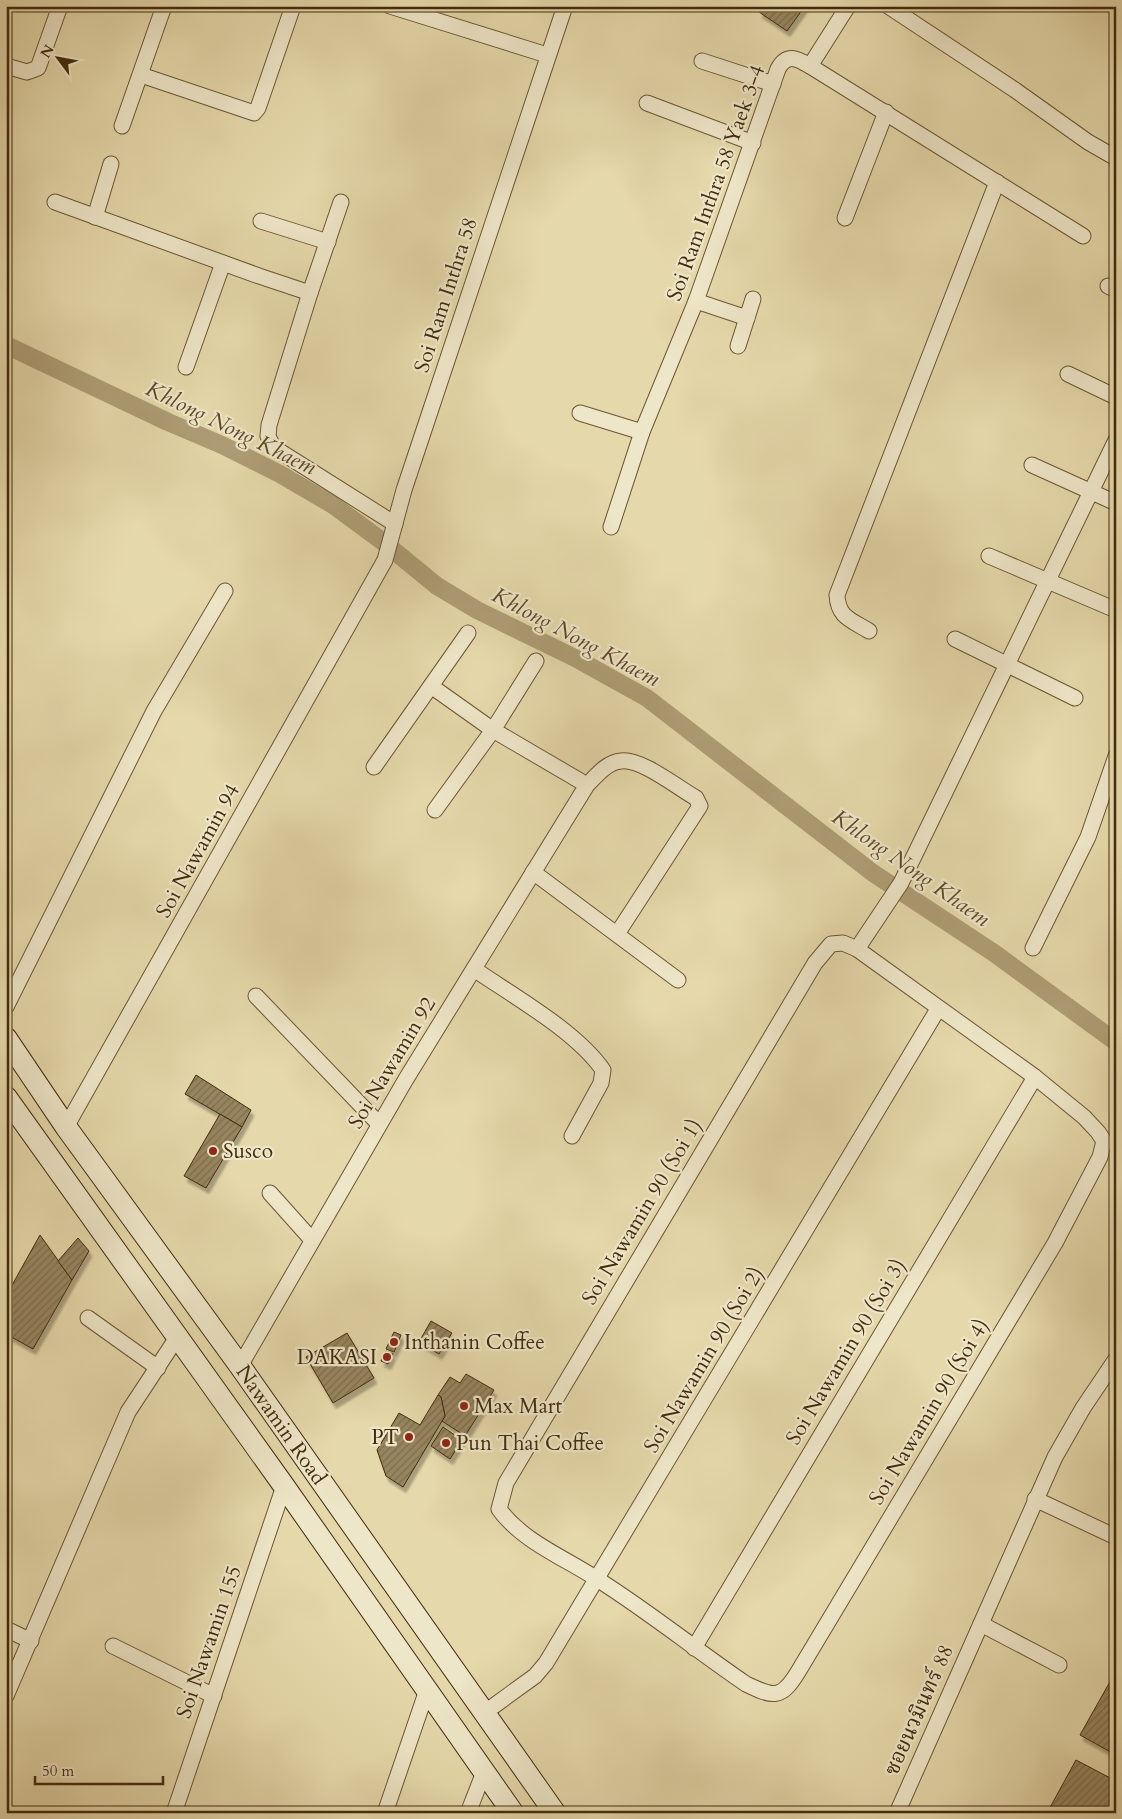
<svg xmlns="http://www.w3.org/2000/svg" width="1122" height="1819" font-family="Cardo,'Noto Serif Thai',serif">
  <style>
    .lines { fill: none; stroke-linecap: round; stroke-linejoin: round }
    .canal { stroke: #ae9d75; stroke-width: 18 }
    .building { fill: url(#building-hatch); stroke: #422b0d; filter: url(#shadow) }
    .minor-casing { stroke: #6b5634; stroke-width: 17 }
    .secondary-casing { stroke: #422b0d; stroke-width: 23 }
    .minor { stroke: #eee6c8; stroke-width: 15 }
    .secondary { stroke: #eee6c8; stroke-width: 21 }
    .poi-dot { fill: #8f2418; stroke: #eee6c8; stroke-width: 2 }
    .labels { text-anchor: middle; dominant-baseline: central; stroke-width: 4.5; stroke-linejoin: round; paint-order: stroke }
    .street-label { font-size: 21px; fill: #422b0d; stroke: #eee6c8 }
    .poi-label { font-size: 21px; fill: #422b0d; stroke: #eee6c8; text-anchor: start }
    .water-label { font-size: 22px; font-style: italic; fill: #5d4827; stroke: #eee6c8 }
  </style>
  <defs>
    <pattern id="building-hatch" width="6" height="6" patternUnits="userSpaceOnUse" patternTransform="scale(1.25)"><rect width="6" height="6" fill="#97855f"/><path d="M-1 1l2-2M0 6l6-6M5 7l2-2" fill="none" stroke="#7d6d4d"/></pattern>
    <filter id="shadow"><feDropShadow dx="3" dy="5.5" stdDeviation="1" flood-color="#0004"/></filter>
  </defs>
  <rect width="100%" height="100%" fill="#e5d8aa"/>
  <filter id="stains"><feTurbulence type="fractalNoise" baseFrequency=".004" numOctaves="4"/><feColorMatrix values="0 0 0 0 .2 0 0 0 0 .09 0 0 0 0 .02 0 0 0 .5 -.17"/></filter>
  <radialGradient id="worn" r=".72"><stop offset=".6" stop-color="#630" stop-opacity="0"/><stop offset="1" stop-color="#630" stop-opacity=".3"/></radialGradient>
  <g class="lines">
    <path class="canal" d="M 6,345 L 168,422 L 222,445 L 280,474 L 333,505 L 382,541 L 437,586 L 477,610 L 575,658 L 647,698 L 873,873 L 994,953 L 1116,1042"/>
  </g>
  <g class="building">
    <path d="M 763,6 L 805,6 L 787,31 L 759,12 Z"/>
    <path d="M 196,1075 L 251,1110 L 242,1127 L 185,1094 Z"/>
    <path d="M 220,1114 L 242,1127 L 206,1188 L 184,1176 Z"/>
    <path d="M 40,1235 L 72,1280 L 33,1349 L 6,1334 L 6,1296 Z"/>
    <path d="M 78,1238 L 89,1251 L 72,1280 L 58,1261 Z"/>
    <path d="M 431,1321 L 452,1333 L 439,1354 L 419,1342 Z"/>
    <path d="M 394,1332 L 401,1335 L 394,1352 L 386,1349 Z"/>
    <path d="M 347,1333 L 374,1378 L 333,1403 L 306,1357 Z"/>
    <path d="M 386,1351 L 393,1354 L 388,1364 L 381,1361 Z"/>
    <path d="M 466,1374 L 494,1390 L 465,1436 L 442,1421 L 445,1416 L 441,1397 L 438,1395 L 450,1377 L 460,1383 Z"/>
    <path d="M 438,1395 L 441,1397 L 445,1416 L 403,1487 L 386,1476 L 377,1450 L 399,1413 L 420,1425 Z"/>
    <path d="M 443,1427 L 462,1440 L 450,1459 L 431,1446 Z"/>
    <path d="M 1116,1671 L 1116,1755 L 1080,1735 Z"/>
    <path d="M 1076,1760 L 1116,1781 L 1116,1813 L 1047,1813 Z"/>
  </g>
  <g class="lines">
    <defs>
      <g id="minor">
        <path d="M 390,6 L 547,55"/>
        <path d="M 888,6 L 1015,90 L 1088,142 L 1116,158"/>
        <path d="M 702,61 L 773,84"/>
        <path d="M 6,66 L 27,72 L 38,68 L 60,6"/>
        <path d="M 810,66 L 848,6"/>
        <path d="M 141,75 L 254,113 L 258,108 L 293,6"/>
        <path d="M 647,103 L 753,143"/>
        <path d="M 122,126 L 164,6"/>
        <path d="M 55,202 L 259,276 L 310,293"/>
        <path d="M 341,202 L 310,293 L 269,425 L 268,436 L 273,447 L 395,524"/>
        <path d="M 95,217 L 111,164"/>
        <path d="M 845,218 L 886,112"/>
        <path d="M 261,221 L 328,242"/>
        <path d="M 1108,286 L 1116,290"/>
        <path d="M 696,301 L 747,318"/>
        <path d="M 738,346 L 753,299"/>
        <path d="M 186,367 L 223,263"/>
        <path d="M 1068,374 L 1116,397"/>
        <path d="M 580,413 L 642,432"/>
        <path d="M 1032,465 L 1116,503"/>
        <path d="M 611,527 L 642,432 L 696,301 L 778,69 C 787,52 798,59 810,66 L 1083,236"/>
        <path d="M 989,556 L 1116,610"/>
        <path d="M 869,631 C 852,620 838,618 837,595 L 997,182"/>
        <path d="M 955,639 L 1075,698"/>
        <path d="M 431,686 L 493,730 L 587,785"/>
        <path d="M 374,767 L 468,633"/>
        <path d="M 435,810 L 493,730 L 536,661"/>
        <path d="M 533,872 L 678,980"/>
        <path d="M 843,943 L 857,949 L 1035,1077 L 1084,1117 L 1098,1132 L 1104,1141 L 1100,1157 L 1055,1243 L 798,1672 C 781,1700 773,1697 746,1684 C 696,1650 648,1611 597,1579 C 563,1557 522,1541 499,1509 L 506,1483 L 815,963 L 831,944 Z"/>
        <path d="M 1033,948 L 1088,837 L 1116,756"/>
        <path d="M 857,949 L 901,883 L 1116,440"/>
        <path d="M 474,969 C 513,996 576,1031 603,1070 L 601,1083 L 572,1136"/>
        <path d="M 256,996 L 379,1124"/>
        <path d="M 6,1007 L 154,711 L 225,591"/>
        <path d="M 66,1127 L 385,560 L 404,490 L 565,6"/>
        <path d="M 270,1193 L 312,1240"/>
        <path d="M 88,1318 L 158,1368"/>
        <path d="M 240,1366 L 406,1079 L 587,785 C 596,776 607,762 621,761 C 641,758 678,788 696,798 L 700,806 L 617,934"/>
        <path d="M 1035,1499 L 1116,1537"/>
        <path d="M 981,1624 L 1059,1665"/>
        <path d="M 6,1629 L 31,1641"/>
        <path d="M 113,1646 L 214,1696"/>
        <path d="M 694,1648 L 1035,1077"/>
        <path d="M 6,1696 L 128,1412 L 178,1336"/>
        <path d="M 484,1713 L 535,1676 L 546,1663 L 938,1009"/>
        <path d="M 174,1813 L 284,1486"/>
        <path d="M 385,1813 L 427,1690"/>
        <path d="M 468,1813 L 484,1772"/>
        <path d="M 897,1813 L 1055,1457 L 1083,1408 L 1116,1359"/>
      </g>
      <g id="secondary">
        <path d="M 6,1038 L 66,1127 L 240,1366 L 555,1813"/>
        <path d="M 6,1097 L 284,1486 L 513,1813"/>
      </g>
    </defs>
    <use href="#minor" class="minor-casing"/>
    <use href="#secondary" class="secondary-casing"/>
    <use href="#minor" class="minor"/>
    <use href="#secondary" class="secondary"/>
  </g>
  <g class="poi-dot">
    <circle cx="213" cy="1151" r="5"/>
    <circle cx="394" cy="1342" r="5"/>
    <circle cx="387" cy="1357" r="5"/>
    <circle cx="464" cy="1406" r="5"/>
    <circle cx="409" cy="1437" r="5"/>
    <circle cx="446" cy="1443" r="5"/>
  </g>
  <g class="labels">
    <g class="street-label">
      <text transform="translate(716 183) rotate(-70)">Soi Ram Inthra 58 Yaek 3-4</text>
      <text transform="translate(446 295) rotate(-72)">Soi Ram Inthra 58</text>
      <text transform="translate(198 851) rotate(-61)">Soi Nawamin 94</text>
      <text transform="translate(392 1063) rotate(-59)">Soi Nawamin 92</text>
      <text transform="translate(642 1212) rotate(-59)">Soi Nawamin 90 (Soi 1)</text>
      <text transform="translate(846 1352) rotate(-59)">Soi Nawamin 90 (Soi 3)</text>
      <text transform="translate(704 1360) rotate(-59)">Soi Nawamin 90 (Soi 2)</text>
      <text transform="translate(929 1412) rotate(-59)">Soi Nawamin 90 (Soi 4)</text>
      <text transform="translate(281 1425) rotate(55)">Nawamin Road</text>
      <text transform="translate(209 1642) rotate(-71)">Soi Nawamin 155</text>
      <text transform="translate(919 1710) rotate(-66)">ซอยนวมินทร์ 88</text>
    </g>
    <g class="poi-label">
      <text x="223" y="1151">Susco</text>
      <text x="404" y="1342">Inthanin Coffee</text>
      <text x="377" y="1357" text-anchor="end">DAKASI</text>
      <text x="474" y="1406">Max Mart</text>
      <text x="399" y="1437" text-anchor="end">PT</text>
      <text x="456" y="1443">Pun Thai Coffee</text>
    </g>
    <g class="water-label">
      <text transform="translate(231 428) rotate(26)">Khlong Nong Khaem</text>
      <text transform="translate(576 637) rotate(28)">Khlong Nong Khaem</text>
      <text transform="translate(911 868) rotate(35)">Khlong Nong Khaem</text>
    </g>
  </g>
  <rect width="1122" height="1819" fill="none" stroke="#e5d8aa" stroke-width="25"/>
  <rect x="8" y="8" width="1107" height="1804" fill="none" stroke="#422b0d" stroke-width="2.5"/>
  <rect x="12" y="12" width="1097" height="1794" fill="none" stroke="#422b0d"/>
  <g transform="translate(58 58) rotate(302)" stroke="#eee6c8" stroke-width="4" paint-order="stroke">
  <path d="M0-4L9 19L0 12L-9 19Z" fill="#422b0d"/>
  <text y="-8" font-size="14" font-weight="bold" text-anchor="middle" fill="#422b0d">N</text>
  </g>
  <path d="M35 1776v8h128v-8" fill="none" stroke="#422b0d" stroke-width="2.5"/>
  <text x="42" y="1776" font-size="15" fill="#422b0d" stroke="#eee6c8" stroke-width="4" paint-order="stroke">50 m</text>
  <rect width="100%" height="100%" filter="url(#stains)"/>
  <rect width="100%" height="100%" fill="url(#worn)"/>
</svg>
